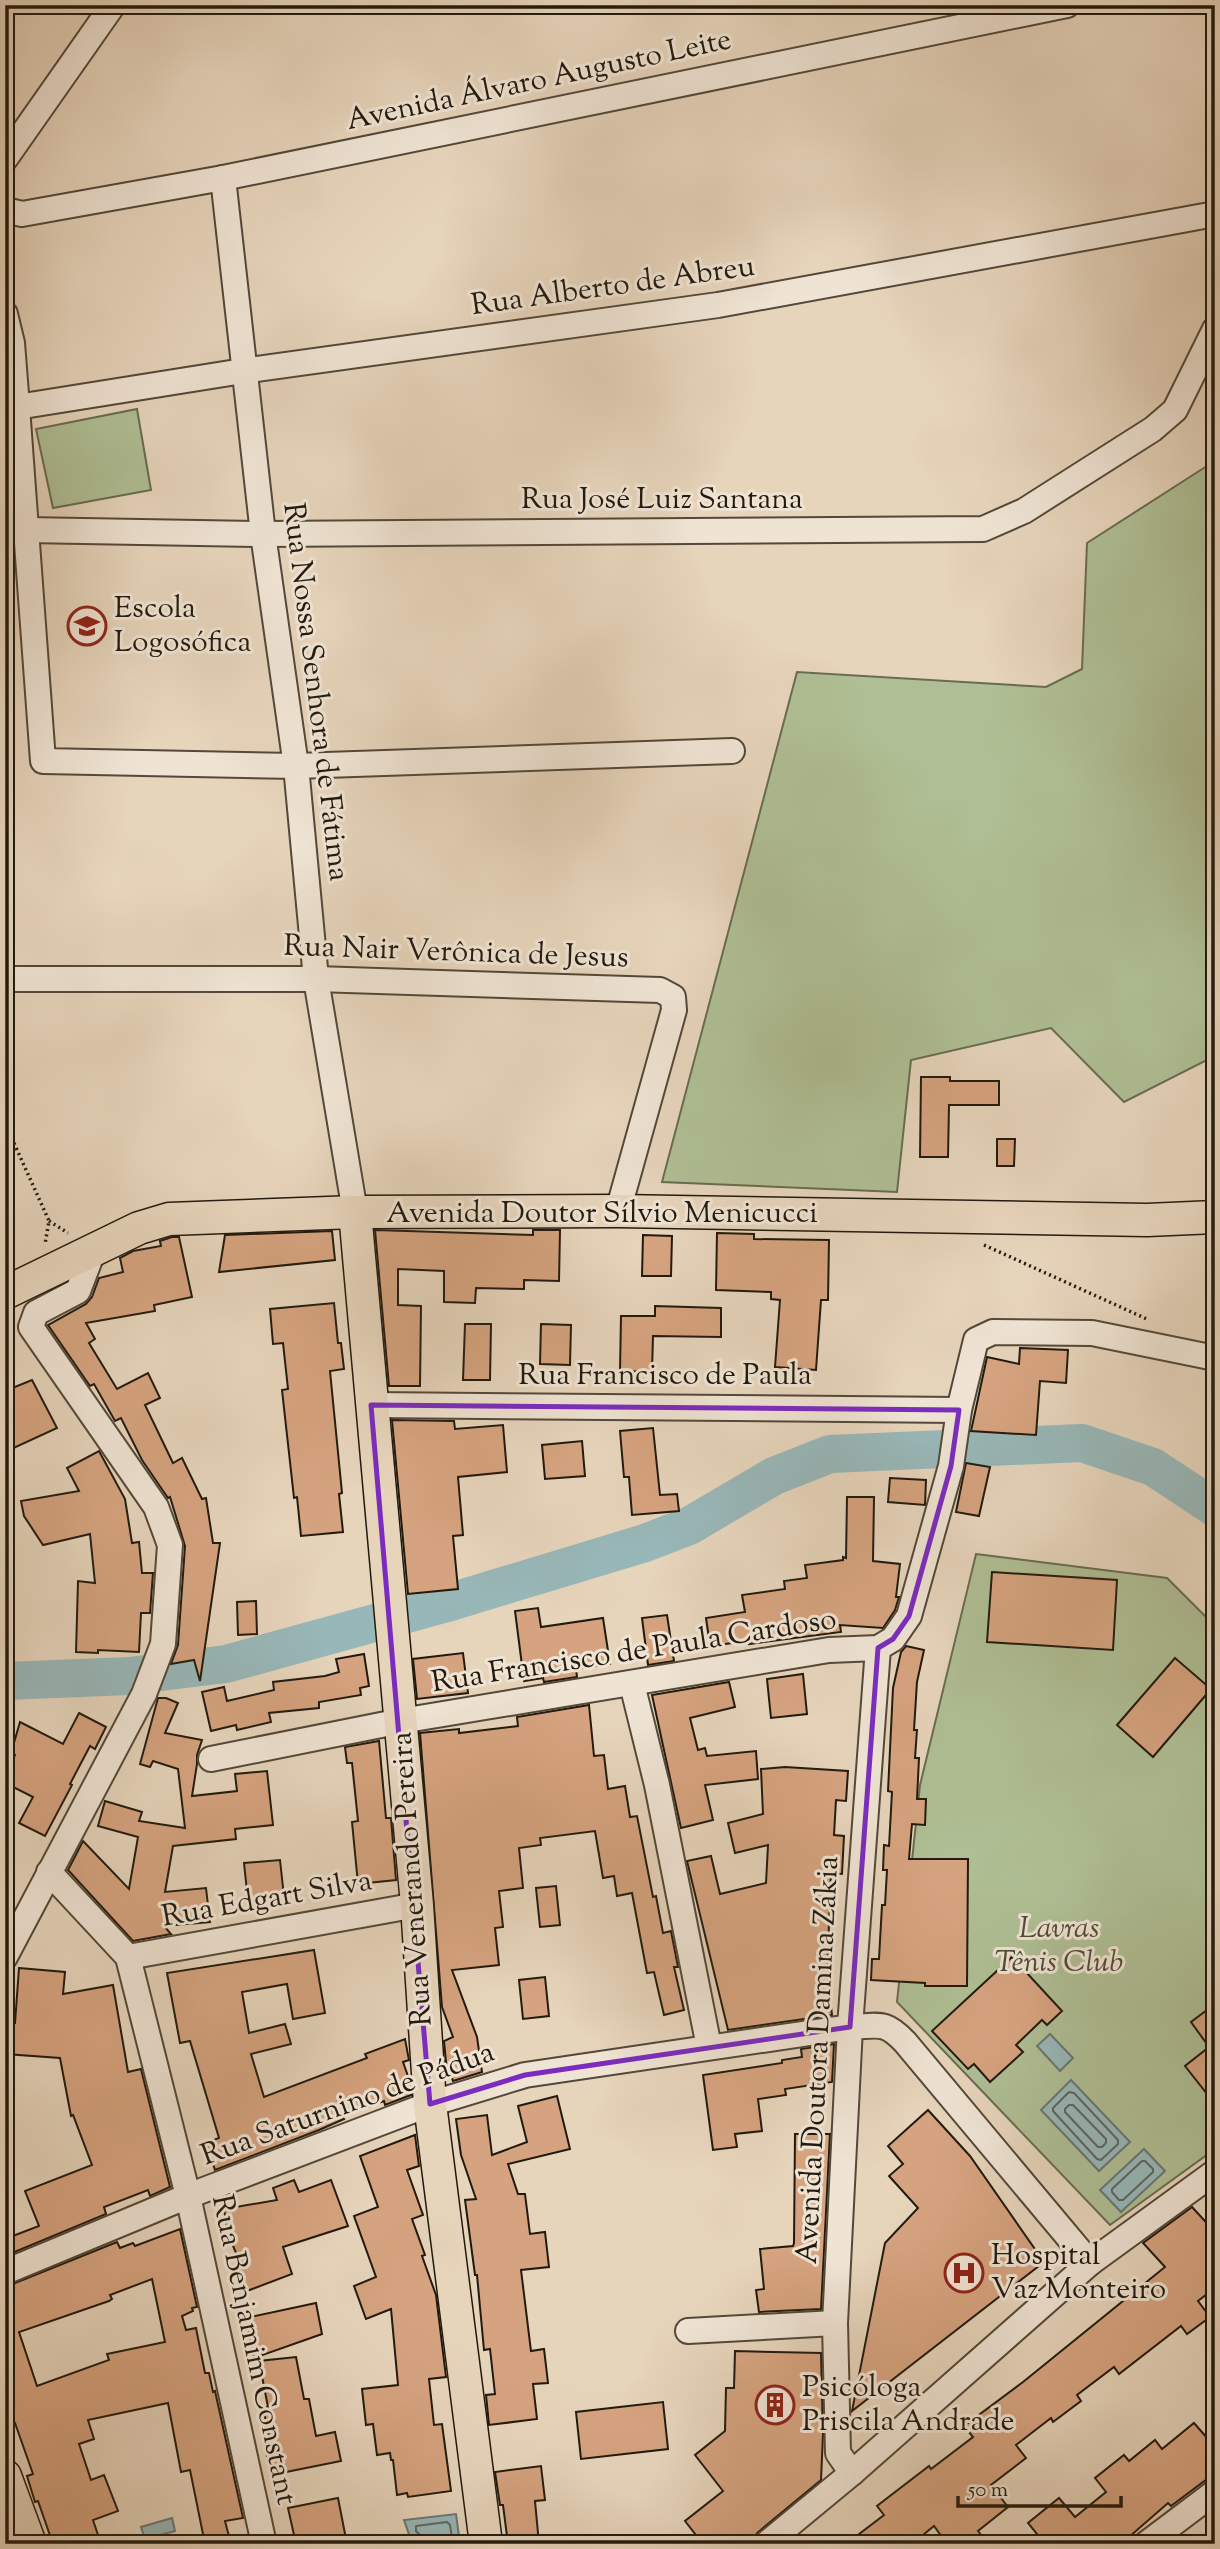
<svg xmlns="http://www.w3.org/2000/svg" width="1220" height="2549" font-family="'Sorts Mill Goudy',serif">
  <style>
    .green { fill: #afbe94; stroke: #686c51; stroke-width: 2 }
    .water { fill: #98b7b8; stroke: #697874; stroke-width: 2 }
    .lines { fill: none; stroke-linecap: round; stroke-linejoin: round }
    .shore { stroke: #5d6863; stroke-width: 2 }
    .river { stroke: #98b7b8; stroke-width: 38 }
    .building { fill: #d5a37f; stroke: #221a0e; stroke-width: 2; fill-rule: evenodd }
    .minor-casing { stroke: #534839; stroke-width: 28 }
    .major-casing { stroke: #221a0e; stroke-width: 35 }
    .path { stroke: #221a0e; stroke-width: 3.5; stroke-dasharray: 2 3.5; stroke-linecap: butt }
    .minor { stroke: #efe3d3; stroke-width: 24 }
    .major { stroke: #e6d4bb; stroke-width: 32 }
    .marked { fill: none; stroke: #7b2cbf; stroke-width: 5; stroke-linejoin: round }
    .labels { text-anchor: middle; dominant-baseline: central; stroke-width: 6; stroke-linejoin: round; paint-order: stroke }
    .street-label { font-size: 30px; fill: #221a0e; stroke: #efe3d3 }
    .poi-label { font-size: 30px; fill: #221a0e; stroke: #efe3d3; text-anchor: start }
    .park-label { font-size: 30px; font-style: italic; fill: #4c4b36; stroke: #efe3d3 }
  </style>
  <rect width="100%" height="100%" fill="#e6d4bb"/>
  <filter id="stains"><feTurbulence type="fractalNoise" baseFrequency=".00286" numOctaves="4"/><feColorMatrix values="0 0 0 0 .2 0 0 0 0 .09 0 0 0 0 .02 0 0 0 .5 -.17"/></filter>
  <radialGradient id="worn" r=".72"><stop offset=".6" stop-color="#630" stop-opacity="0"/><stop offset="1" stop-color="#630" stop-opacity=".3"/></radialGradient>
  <g class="green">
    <path d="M 137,409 L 151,490 L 53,508 L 36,429 Z"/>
    <path d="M 1210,464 L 1215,466 L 1215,1056 L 1124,1102 L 1051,1028 L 911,1060 L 897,1192 L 662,1182 L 797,672 L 1046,687 L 1082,669 L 1087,543 Z"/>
    <path d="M 976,1554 L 1167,1578 L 1215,1626 L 1215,2149 L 1110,2225 L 897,2002 L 920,1785 Z"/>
  </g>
  <g class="water">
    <path d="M 1050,2034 L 1073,2058 L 1060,2071 L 1037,2046 Z"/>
    <path d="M 1071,2080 L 1130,2142 L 1099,2171 L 1041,2110 Z"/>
    <path d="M 1144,2149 L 1165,2171 L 1121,2212 L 1100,2190 Z"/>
    <path d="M 456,2514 L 460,2544 L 420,2544 L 410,2537 L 404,2520 Z"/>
    <path d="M 172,2518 L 175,2531 L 145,2539 L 141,2527 Z"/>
  </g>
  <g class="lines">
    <g class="shore">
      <path d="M 1069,2092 L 1074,2093 L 1118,2140 L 1118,2144 L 1101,2160 L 1097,2159 L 1053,2111 L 1053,2108 Z"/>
      <path d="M 1069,2105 L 1073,2105 L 1106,2139 L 1106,2143 L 1102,2147 L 1098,2147 L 1065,2112 L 1065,2109 Z"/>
      <path d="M 1142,2161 L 1145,2161 L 1153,2169 L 1153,2172 L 1123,2200 L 1119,2200 L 1112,2192 L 1112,2189 Z"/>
      <path d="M 423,2544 L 422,2537 L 416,2531 L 416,2526 L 447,2522 L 450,2525 L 453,2544"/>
    </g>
    <path class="river" d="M 5,1681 L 129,1676 L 226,1664 L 447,1603 L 645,1543 L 689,1526 L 774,1476 L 830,1454 L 1082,1443 L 1153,1467 L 1215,1508"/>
  </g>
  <g class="building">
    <path d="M 921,1077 L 950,1077 L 950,1081 L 999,1081 L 999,1105 L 949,1105 L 948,1157 L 920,1157 Z"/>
    <path d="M 997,1139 L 1015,1139 L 1014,1166 L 997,1166 Z"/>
    <path d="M 375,1230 L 533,1235 L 533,1230 L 560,1230 L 559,1281 L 524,1280 L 524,1289 L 476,1288 L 475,1303 L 444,1302 L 444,1271 L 398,1269 L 398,1305 L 421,1306 L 420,1386 L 389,1386 Z"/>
    <path d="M 332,1231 L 335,1260 L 219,1272 L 225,1235 Z"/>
    <path d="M 717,1233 L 754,1234 L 754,1239 L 829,1240 L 828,1300 L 821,1300 L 816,1370 L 775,1367 L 780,1300 L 771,1299 L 771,1292 L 716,1290 Z"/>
    <path d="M 643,1235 L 672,1236 L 671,1276 L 642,1276 Z"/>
    <path d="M 172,1237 L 179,1237 L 192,1297 L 154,1305 L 155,1311 L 86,1323 L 95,1339 L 89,1343 L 117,1389 L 148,1373 L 160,1398 L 145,1405 L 173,1463 L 182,1458 L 202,1499 L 206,1498 L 213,1543 L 220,1543 L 200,1681 L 194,1660 L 171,1664 L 178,1645 L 185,1546 L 170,1497 L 168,1498 L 142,1460 L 121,1418 L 115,1421 L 94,1384 L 90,1386 L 48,1325 L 86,1304 L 92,1297 L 99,1278 L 123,1272 L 120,1258 L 133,1251 L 161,1246 L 160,1241 Z"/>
    <path d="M 334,1303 L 338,1343 L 341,1343 L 344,1369 L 330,1371 L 342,1493 L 339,1494 L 343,1532 L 301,1536 L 297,1497 L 294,1498 L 282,1390 L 288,1389 L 283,1343 L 273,1344 L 270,1309 Z"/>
    <path d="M 655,1306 L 721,1308 L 721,1337 L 653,1336 L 652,1372 L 620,1371 L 621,1316 L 655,1316 Z"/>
    <path d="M 465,1324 L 491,1324 L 490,1380 L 463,1380 Z"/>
    <path d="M 541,1324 L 571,1325 L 570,1365 L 540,1364 Z"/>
    <path d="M 1020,1348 L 1068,1350 L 1066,1383 L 1040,1381 L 1036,1435 L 971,1431 L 987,1357 L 1019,1364 Z"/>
    <path d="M 32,1380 L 57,1428 L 5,1452 L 5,1391 Z"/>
    <path d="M 392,1420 L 454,1421 L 455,1429 L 503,1425 L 507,1472 L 458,1477 L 463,1535 L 453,1536 L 458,1589 L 408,1594 Z"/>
    <path d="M 653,1428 L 660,1495 L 677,1494 L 679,1511 L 632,1515 L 629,1477 L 624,1477 L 620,1431 Z"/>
    <path d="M 582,1441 L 585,1476 L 545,1479 L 542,1445 Z"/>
    <path d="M 99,1451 L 125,1499 L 132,1543 L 139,1542 L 142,1573 L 153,1573 L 150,1613 L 141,1613 L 139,1652 L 98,1650 L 98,1653 L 76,1652 L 78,1581 L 95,1583 L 90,1534 L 43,1545 L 24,1516 L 21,1501 L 79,1491 L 67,1468 Z"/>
    <path d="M 966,1463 L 990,1467 L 979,1516 L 956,1512 Z"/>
    <path d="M 890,1478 L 926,1480 L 925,1505 L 888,1502 Z"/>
    <path d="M 847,1497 L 874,1497 L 873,1561 L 900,1564 L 896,1597 L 899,1597 L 895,1610 L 883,1628 L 840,1625 L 841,1632 L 749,1644 L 749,1641 L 710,1646 L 706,1618 L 745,1612 L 742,1595 L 785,1589 L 784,1581 L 807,1578 L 805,1565 L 843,1560 L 843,1557 L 846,1558 Z"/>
    <path d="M 992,1572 L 1117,1580 L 1113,1650 L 987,1642 Z"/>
    <path d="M 256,1601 L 257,1634 L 238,1635 L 237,1602 Z"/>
    <path d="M 538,1608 L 541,1627 L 603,1618 L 610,1664 L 576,1669 L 577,1677 L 544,1682 L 543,1678 L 524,1681 L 515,1611 Z"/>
    <path d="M 667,1615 L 674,1661 L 648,1665 L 642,1618 Z"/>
    <path d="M 906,1646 L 924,1650 L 917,1682 L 914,1730 L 917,1730 L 915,1758 L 919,1758 L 917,1799 L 926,1799 L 925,1825 L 912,1824 L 909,1859 L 968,1859 L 967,1986 L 925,1986 L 925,1983 L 871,1980 L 872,1959 L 879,1959 L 882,1905 L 885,1905 L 887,1870 L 883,1870 L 884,1845 L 889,1846 L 892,1792 L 888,1791 L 893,1688 L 901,1652 Z"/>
    <path d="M 463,1653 L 468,1693 L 417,1699 L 413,1659 Z"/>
    <path d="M 364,1654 L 369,1686 L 360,1688 L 361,1695 L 319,1702 L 319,1708 L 269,1713 L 271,1722 L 237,1730 L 236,1725 L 211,1731 L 202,1692 L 224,1687 L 227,1701 L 274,1690 L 273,1682 L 325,1676 L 339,1672 L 336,1659 Z"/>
    <path d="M 1175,1658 L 1211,1689 L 1153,1757 L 1117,1725 Z"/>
    <path d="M 803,1674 L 807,1714 L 771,1718 L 767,1679 Z"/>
    <path d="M 729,1682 L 735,1707 L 690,1718 L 698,1750 L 705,1748 L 707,1756 L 756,1751 L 758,1779 L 705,1785 L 713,1820 L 681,1828 L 652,1695 Z"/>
    <path d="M 158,1698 L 166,1698 L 178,1703 L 165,1733 L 202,1740 L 197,1755 L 197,1764 L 192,1796 L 237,1791 L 235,1774 L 267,1771 L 273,1825 L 235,1829 L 236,1839 L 173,1846 L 165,1892 L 206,1888 L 210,1922 L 164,1926 L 171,1934 L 133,1941 L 68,1870 L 83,1841 L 129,1889 L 138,1837 L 98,1826 L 105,1801 L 142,1812 L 139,1821 L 185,1828 L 178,1769 L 153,1761 L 150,1767 L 140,1764 Z"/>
    <path d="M 589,1705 L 594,1756 L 604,1755 L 608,1789 L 625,1786 L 630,1817 L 637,1816 L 653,1897 L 656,1896 L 663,1933 L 671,1931 L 678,1967 L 674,1967 L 684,2010 L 664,2015 L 654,1972 L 647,1973 L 632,1893 L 617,1896 L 614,1876 L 603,1878 L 595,1831 L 540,1838 L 541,1845 L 519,1848 L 523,1888 L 499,1891 L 503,1927 L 495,1928 L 499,1965 L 452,1970 L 477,2037 L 482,2072 L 453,2081 L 446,2062 L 444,2041 L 453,2037 L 442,2007 L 420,1733 L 459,1729 L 459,1733 L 518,1726 L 517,1717 Z"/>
    <path d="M 79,1713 L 106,1727 L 95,1749 L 90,1746 L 70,1784 L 72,1785 L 45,1836 L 19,1823 L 33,1797 L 5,1783 L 5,1776 L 15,1755 L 11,1753 L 20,1722 L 63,1744 Z"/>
    <path d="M 379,1741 L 386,1818 L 391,1818 L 396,1880 L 358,1884 L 352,1822 L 358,1821 L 352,1763 L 347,1763 L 345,1747 Z"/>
    <path d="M 785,1767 L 848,1771 L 846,1801 L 836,1800 L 834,1835 L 844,1836 L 842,1874 L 831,1873 L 827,1974 L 832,2015 L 728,2030 L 687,1861 L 711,1856 L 720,1894 L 766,1883 L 768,1845 L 735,1853 L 728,1823 L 763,1814 L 761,1769 Z"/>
    <path d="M 280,1860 L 285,1906 L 249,1910 L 244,1863 Z"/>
    <path d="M 556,1886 L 560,1925 L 540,1927 L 536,1888 Z"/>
    <path d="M 314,1950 L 325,2013 L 293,2019 L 287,1984 L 242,1992 L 249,2033 L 285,2024 L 291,2044 L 251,2054 L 264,2097 L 367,2058 L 365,2054 L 405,2039 L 409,2060 L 403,2062 L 410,2082 L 411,2095 L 385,2105 L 384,2101 L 342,2116 L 344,2119 L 319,2130 L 215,2170 L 206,2143 L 219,2138 L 190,2041 L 180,2043 L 167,1973 Z"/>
    <path d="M 1012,1957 L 1062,2011 L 1047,2025 L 1042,2020 L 1016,2045 L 1023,2052 L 990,2082 L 974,2064 L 968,2069 L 932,2031 Z"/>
    <path d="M 19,1968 L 65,1972 L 63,1994 L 113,1985 L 128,2072 L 141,2069 L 170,2187 L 150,2196 L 148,2190 L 104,2207 L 106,2214 L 5,2256 L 5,2239 L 39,2226 L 25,2191 L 92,2165 L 73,2115 L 71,2116 L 60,2058 L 5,2054 L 5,2022 L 15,2023 Z"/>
    <path d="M 545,1977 L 549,2016 L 523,2019 L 519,1980 Z"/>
    <path d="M 1215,2004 L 1215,2104 L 1185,2066 L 1209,2047 L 1191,2022 Z"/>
    <path d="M 834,2044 L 832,2082 L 785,2089 L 786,2095 L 758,2099 L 762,2131 L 735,2134 L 737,2147 L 713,2150 L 703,2075 L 782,2063 L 782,2060 L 802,2057 L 801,2049 Z"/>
    <path d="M 557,2096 L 570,2149 L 508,2164 L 518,2194 L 525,2194 L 530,2234 L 545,2232 L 549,2267 L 521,2270 L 531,2351 L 544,2349 L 548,2383 L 533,2384 L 537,2419 L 489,2425 L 486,2395 L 495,2394 L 490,2349 L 484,2350 L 477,2275 L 475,2275 L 465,2200 L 476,2199 L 461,2155 L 456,2119 L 487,2115 L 492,2155 L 527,2142 L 518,2106 Z"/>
    <path d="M 928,2110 L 970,2156 L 1044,2262 L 852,2411 L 885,2243 L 918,2208 L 889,2176 L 903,2164 L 888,2146 Z"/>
    <path d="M 795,2134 L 830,2134 L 821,2309 L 759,2312 L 756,2290 L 764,2289 L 760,2249 L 793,2246 L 794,2243 Z"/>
    <path d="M 415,2135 L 419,2166 L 407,2170 L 423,2215 L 412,2219 L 425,2255 L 422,2256 L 436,2295 L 446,2377 L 429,2379 L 434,2425 L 442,2424 L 451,2491 L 408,2497 L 407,2493 L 397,2495 L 393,2460 L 391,2460 L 390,2453 L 377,2455 L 373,2424 L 366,2425 L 362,2389 L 398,2385 L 391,2309 L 366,2319 L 354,2286 L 376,2277 L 354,2216 L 378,2207 L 360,2156 Z"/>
    <path d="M 294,2180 L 299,2192 L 331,2180 L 348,2226 L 283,2247 L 292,2274 L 247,2291 L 238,2269 L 242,2267 L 228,2234 L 224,2209 L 277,2200 L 273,2188 Z"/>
    <path d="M 1192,2207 L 1215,2232 L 1215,2288 L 1198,2301 L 1210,2317 L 1187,2334 L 1181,2326 L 1119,2374 L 1114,2367 L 1077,2395 L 1081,2401 L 1053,2422 L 1051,2418 L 1016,2445 L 1026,2458 L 991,2485 L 1008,2507 L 978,2531 L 988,2544 L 947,2544 L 934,2526 L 912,2544 L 846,2544 L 884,2515 L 877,2506 L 929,2466 L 931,2469 L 973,2437 L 964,2426 L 1023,2382 L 1165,2267 L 1143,2243 Z"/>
    <path d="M 180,2229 L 197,2307 L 192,2308 L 193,2311 L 182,2316 L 186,2330 L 196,2328 L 205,2373 L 209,2373 L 213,2392 L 215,2391 L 243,2518 L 225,2521 L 231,2544 L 205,2544 L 190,2470 L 181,2472 L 168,2403 L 88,2420 L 94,2439 L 79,2444 L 91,2480 L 104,2475 L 118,2511 L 93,2520 L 101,2544 L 53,2544 L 38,2501 L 35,2502 L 27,2476 L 33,2474 L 15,2423 L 5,2427 L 5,2287 L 117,2242 L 120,2248 L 133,2243 L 135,2246 ZM 152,2279 L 165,2342 L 107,2354 L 109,2360 L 37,2386 L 19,2332 L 109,2301 L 112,2299 L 110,2295 Z"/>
    <path d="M 316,2303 L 322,2334 L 254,2358 L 246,2318 Z"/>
    <path d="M 735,2351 L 821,2353 L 823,2434 L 821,2480 L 757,2533 L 752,2544 L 703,2544 L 685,2521 L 723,2491 L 695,2455 L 725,2431 L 726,2388 L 734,2388 Z"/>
    <path d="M 296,2357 L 304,2399 L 309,2399 L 316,2436 L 335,2432 L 341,2461 L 271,2475 L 265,2446 L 271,2445 L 263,2408 L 268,2407 L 259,2361 Z"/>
    <path d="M 663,2402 L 668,2449 L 581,2459 L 576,2412 Z"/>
    <path d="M 1194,2423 L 1215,2447 L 1215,2473 L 1171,2506 L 1168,2503 L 1121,2544 L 1045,2544 L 1028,2523 L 1059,2498 L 1075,2517 L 1106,2492 L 1095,2478 L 1124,2455 L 1129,2461 L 1155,2440 L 1162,2449 Z"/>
    <path d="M 541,2466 L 545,2500 L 535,2501 L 539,2544 L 508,2544 L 503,2505 L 500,2505 L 495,2472 Z"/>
    <path d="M 338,2498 L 347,2544 L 296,2544 L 288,2508 Z"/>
  </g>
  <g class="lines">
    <defs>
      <g id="minor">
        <path d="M 5,159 L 113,5"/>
        <path d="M 223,178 L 263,534 L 296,766 L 316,979 L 355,1212"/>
        <path d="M 5,210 L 22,214 L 223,178 L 1067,5"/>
        <path d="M 5,314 L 12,343 L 17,407 L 43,761 L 296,766 L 732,751"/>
        <path d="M 17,407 L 243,371 L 718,305 L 1215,214"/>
        <path d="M 5,534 L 25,530 L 263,534 L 983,529 L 1024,511 L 1153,429 L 1175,410 L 1215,329"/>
        <path d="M 14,979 L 316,979 L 660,990 L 673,997 L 674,1010 L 618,1211"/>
        <path d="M 371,1405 L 959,1410"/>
        <path d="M 632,1684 L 657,1785 L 709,2047"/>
        <path d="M 211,1759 L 401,1721 L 829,1650 L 878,1648 L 893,1639 L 909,1616 L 951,1466 L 959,1410 L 976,1340 L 993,1332 L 1092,1333 L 1215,1358"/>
        <path d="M 49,1872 L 128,1957 L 188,2196 L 264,2544"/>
        <path d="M 5,1957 L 144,1694 L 163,1644 L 170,1545 L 156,1507 L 31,1327 L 36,1313 L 78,1291 L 94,1249"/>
        <path d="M 128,1957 L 417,1905"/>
        <path d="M 5,2272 L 188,2196 L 430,2104 L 525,2075 L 850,2027 C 879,2026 884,2020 905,2042 L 1090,2263"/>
        <path d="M 688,2331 L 835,2323"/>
        <path d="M 852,2473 L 838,2453 L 835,2323 L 850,2027 L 878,1648"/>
        <path d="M 766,2544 L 852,2473 L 1090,2263 L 1215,2172"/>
        <path d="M 1146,2544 L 1215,2492"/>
      </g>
      <g id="major">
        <path d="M 355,1212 L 417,1905 L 430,2104 L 486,2544"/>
        <path d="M 5,1293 L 139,1228 L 169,1219 L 355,1212 L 618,1211 L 1147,1220 L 1215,1217"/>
        <path d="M 5,2476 L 30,2544"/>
      </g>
    </defs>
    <use href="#minor" class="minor-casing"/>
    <use href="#major" class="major-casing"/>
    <g class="path">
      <path d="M 5,1123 L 49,1221 L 45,1244"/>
      <path d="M 49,1221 L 68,1233"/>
      <path d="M 984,1245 L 1149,1320"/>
    </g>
    <use href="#minor" class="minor"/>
    <use href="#major" class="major"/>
  </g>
  <path class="marked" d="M 371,1405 L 959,1410 L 951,1466 L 909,1616 L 893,1639 L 878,1648 L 850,2027 L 525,2075 L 430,2104 Z"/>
  <defs>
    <symbol id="school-ring" viewBox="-11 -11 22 22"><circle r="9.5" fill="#efe3d3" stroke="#8f2418" stroke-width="1.5"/><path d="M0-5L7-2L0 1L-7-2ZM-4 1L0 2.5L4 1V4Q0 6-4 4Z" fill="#8f2418"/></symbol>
    <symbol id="hospital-ring" viewBox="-11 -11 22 22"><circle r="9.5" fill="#efe3d3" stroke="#8f2418" stroke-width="1.5"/><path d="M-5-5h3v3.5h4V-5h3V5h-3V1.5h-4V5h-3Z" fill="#8f2418"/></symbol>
    <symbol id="building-ring" viewBox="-11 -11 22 22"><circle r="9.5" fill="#efe3d3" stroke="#8f2418" stroke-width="1.5"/><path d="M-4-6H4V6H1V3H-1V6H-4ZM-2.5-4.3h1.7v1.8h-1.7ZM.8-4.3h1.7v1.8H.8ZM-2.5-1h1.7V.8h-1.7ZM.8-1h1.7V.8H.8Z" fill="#8f2418"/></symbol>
  </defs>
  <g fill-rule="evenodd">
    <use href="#school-ring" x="65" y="604" width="44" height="44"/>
    <use href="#hospital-ring" x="942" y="2251" width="44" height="44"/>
    <use href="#building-ring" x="753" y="2383" width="44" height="44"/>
  </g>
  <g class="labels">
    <g class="street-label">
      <text transform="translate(539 81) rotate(-12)">Avenida Álvaro Augusto Leite</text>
      <text transform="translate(613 287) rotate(-8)">Rua Alberto de Abreu</text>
      <text x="662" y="500">Rua José Luiz Santana</text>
      <text transform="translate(315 692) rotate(83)">Rua Nossa Senhora de Fátima</text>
      <text transform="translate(456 953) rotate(2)">Rua Nair Verônica de Jesus</text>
      <text x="602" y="1214">Avenida Doutor Sílvio Menicucci</text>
      <text x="665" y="1376">Rua Francisco de Paula</text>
      <text transform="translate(634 1652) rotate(-9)">Rua Francisco de Paula Cardoso</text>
      <text transform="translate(413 1879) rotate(-94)">Rua Venerando Pereira</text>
      <text transform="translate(267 1900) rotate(-10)">Rua Edgart Silva</text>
      <text transform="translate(819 2060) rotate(-87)">Avenida Doutora Damina Zákia</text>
      <text transform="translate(348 2105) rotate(-20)">Rua Saturnino de Pádua</text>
      <text transform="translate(253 2350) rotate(78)">Rua Benjamim Constant</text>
    </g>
    <g class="poi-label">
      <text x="114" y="609">Escola<tspan x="114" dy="34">Logosófica</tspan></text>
      <text x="991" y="2256">Hospital<tspan x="991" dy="34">Vaz Monteiro</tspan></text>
      <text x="802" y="2388">Psicóloga<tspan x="802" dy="34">Priscila Andrade</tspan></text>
    </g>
    <g class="park-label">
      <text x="1059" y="1929">Lavras<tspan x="1059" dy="34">Tênis Club</tspan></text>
    </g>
  </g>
  <rect width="1220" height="2549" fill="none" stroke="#e6d4bb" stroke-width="28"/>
  <rect x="7" y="7" width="1206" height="2535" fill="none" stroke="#221a0e" stroke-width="3.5"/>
  <rect x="14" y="14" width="1192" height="2521" fill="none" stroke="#221a0e" stroke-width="2"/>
  <path d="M958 2496v10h163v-10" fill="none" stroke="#221a0e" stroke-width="3.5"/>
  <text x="968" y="2496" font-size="21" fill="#221a0e" stroke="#efe3d3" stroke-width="5" paint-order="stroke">50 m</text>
  <rect width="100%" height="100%" filter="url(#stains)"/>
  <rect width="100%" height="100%" fill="url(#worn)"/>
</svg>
